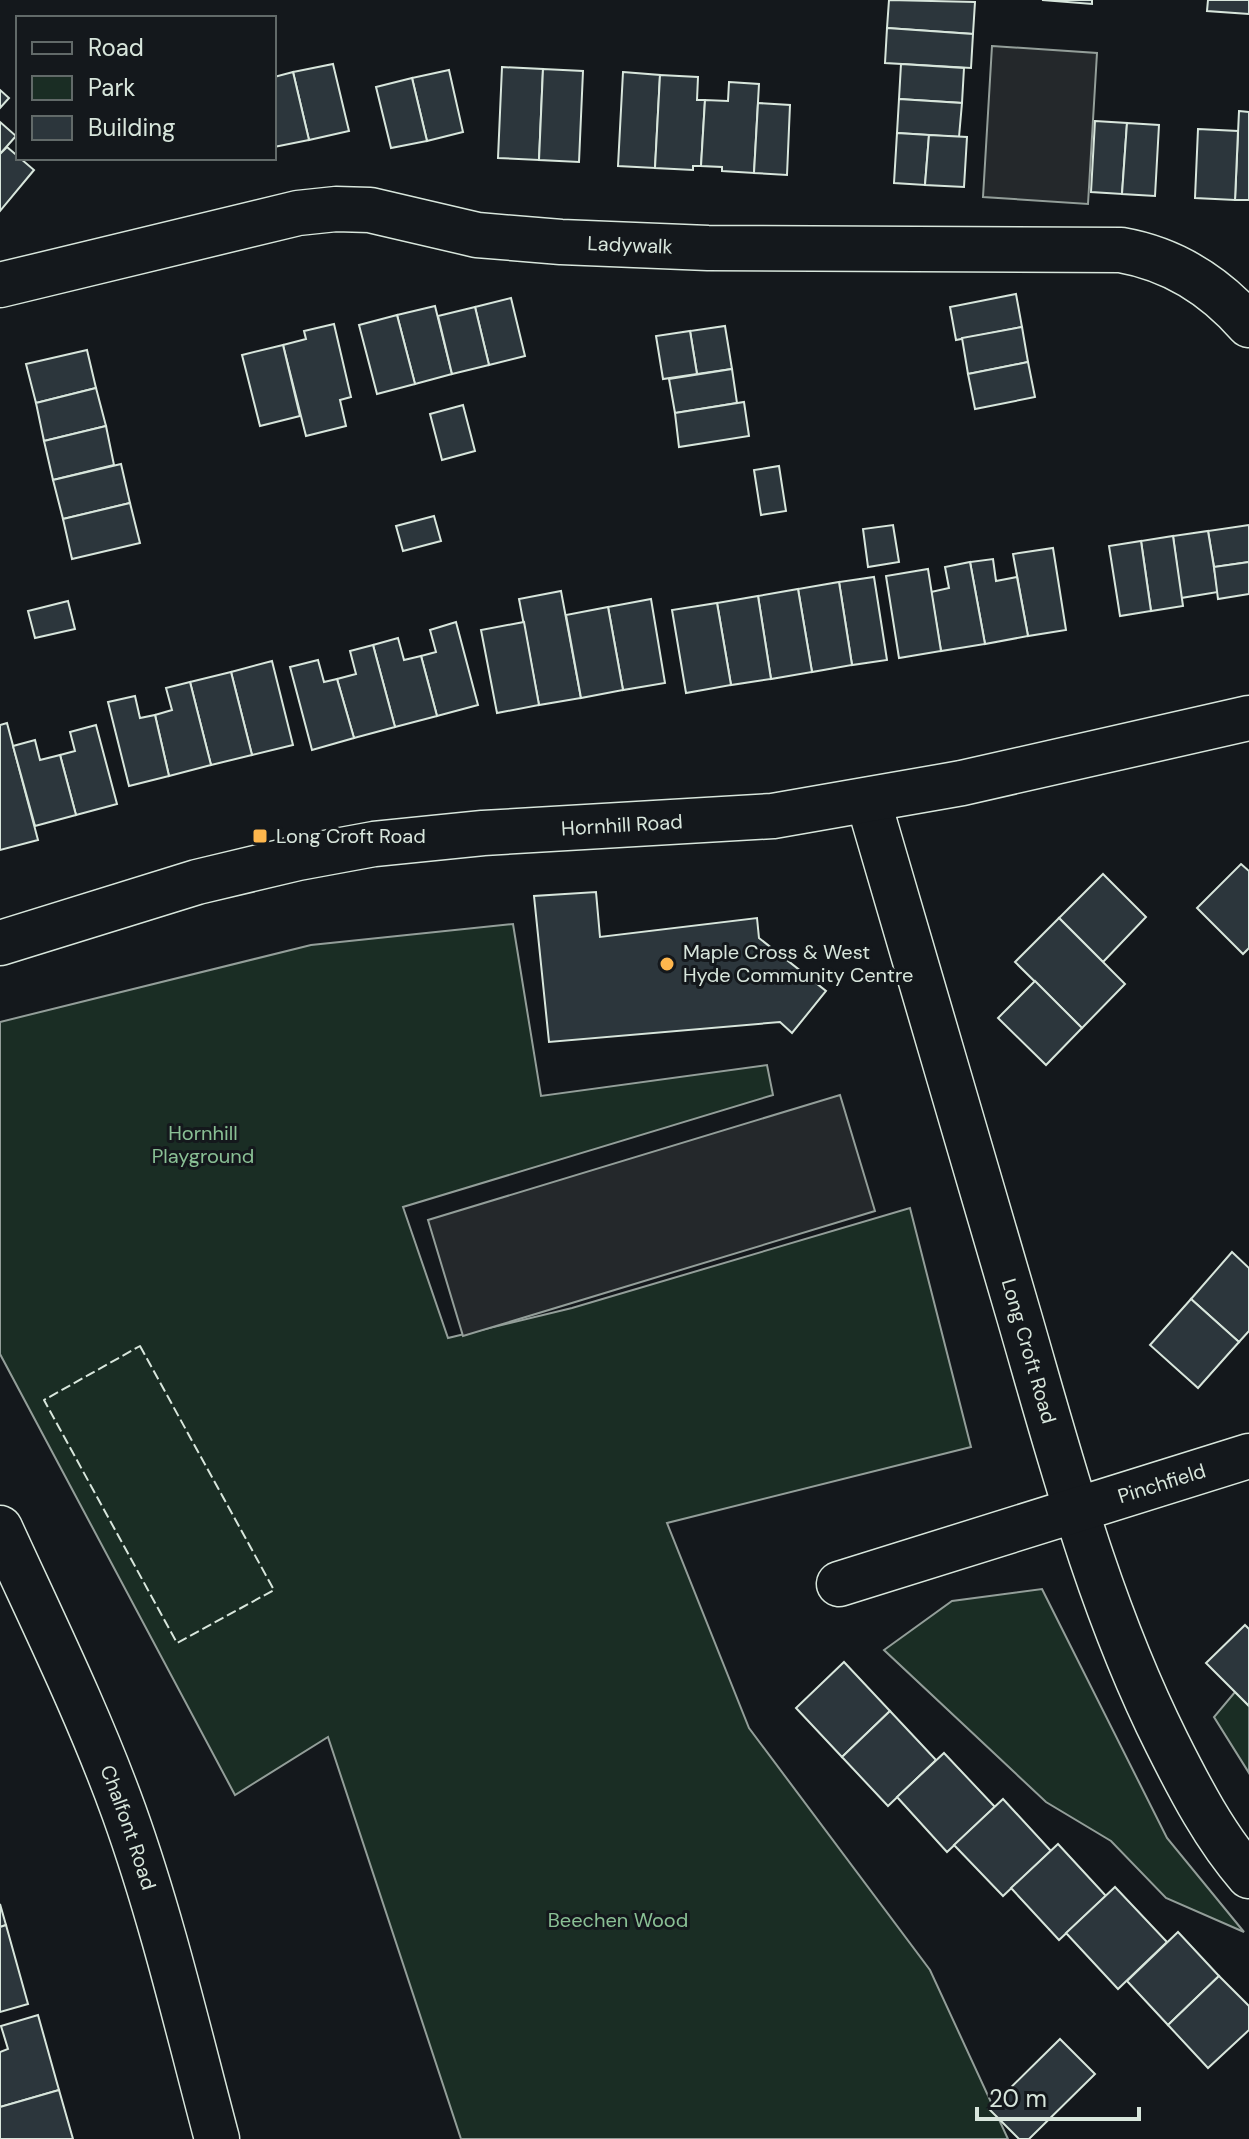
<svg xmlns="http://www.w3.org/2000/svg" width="1249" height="2139" font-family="'DM Sans',sans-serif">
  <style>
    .green { fill: #1a2d24; stroke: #939e99; stroke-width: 2 }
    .parking { fill: #24282b; stroke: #939e99; stroke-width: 2 }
    .building { fill: #2c363c; stroke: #d8e6dc; stroke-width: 2 }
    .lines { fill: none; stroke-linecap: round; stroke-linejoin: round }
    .street-casing { stroke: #d8e6dc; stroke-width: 47 }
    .street { stroke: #14181c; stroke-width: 44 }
    .fence { stroke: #d8e6dc; stroke-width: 2; stroke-dasharray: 10 4; stroke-linecap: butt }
    .poi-dot { fill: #ffb74d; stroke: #14181c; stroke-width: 3 }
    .labels { text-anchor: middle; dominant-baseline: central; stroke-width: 6; stroke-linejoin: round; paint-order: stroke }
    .street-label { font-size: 20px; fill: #d8e6dc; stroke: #14181c }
    .poi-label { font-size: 20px; fill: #d8e6dc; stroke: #14181c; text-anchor: start }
    .park-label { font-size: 20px; fill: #8ac095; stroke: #14181c }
  </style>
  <rect width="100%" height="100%" fill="#14181c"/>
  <g class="green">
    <path d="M 513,924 L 541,1096 L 767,1065 L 773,1095 L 403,1207 L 448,1338 L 572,1308 L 910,1208 L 971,1447 L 667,1523 L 749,1728 L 930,1970 L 1008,2139 L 461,2139 L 328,1737 L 235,1795 L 0,1354 L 0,1022 L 311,945 Z"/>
    <path d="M 1042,1589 L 1167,1838 L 1244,1932 L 1166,1898 L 1111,1841 L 1046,1802 L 884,1650 L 952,1601 Z"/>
    <path d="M 1235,1692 L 1249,1706 L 1249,1773 L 1214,1717 Z"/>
  </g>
  <g class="parking">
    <path d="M 992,46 L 1097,53 L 1088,204 L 983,197 Z"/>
    <path d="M 840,1095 L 875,1211 L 463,1336 L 428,1220 Z"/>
  </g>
  <g class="building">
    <path d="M 889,0 L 975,2 L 973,34 L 887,28 Z"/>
    <path d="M 1042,0 L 1092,0 L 1092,4 Z"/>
    <path d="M 1208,0 L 1249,0 L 1249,14 L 1207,11 Z"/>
    <path d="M 887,28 L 973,34 L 971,68 L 885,63 Z"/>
    <path d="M 333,64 L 349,131 L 309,140 L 293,72 Z"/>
    <path d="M 901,64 L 964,68 L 962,103 L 899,99 Z"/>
    <path d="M 502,67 L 543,69 L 539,160 L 498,158 Z"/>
    <path d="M 543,69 L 583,71 L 579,162 L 539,160 Z"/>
    <path d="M 449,70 L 463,132 L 427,141 L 412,78 Z"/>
    <path d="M 293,72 L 309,140 L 274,147 L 274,77 Z"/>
    <path d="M 623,72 L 660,75 L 655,168 L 618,166 Z"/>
    <path d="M 660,75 L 698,77 L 697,100 L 705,100 L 701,166 L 693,166 L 693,170 L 655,168 Z"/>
    <path d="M 412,78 L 427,141 L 391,148 L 376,87 Z"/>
    <path d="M 729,82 L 759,84 L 754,173 L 722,171 L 722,167 L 701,166 L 705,100 L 728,101 Z"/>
    <path d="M 0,90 L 9,98 L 0,108 Z"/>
    <path d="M 899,99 L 962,103 L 959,137 L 897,133 Z"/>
    <path d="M 758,103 L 790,105 L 787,175 L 754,173 Z"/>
    <path d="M 1239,111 L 1249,112 L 1249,200 L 1235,200 Z"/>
    <path d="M 1095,121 L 1127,123 L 1122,194 L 1091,192 Z"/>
    <path d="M 0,122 L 16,136 L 0,154 Z"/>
    <path d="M 1127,123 L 1159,125 L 1155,196 L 1122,194 Z"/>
    <path d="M 1198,129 L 1238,131 L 1235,200 L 1195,198 Z"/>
    <path d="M 897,133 L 929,135 L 925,185 L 894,183 Z"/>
    <path d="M 929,135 L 967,137 L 964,187 L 925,185 Z"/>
    <path d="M 7,147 L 34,170 L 0,211 L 0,154 Z"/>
    <path d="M 1016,294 L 1022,327 L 956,340 L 950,307 Z"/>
    <path d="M 511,298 L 525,356 L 489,365 L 475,307 Z"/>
    <path d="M 435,306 L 452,374 L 415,384 L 397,315 Z"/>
    <path d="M 475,307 L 489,365 L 452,374 L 438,316 Z"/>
    <path d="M 397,315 L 415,384 L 377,394 L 359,325 Z"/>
    <path d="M 334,324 L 351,397 L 340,400 L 346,426 L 306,436 L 283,345 L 306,339 L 304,331 Z"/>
    <path d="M 725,326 L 732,369 L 697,374 L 690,331 Z"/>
    <path d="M 1022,327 L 1028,362 L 968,374 L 962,338 Z"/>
    <path d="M 690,331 L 697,374 L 663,379 L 656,336 Z"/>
    <path d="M 283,345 L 300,416 L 260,426 L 242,355 Z"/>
    <path d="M 87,350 L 96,388 L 36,403 L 26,364 Z"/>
    <path d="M 1028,362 L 1035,397 L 975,409 L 968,374 Z"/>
    <path d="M 732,369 L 737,403 L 675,413 L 669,379 Z"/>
    <path d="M 96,388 L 106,426 L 44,441 L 36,403 Z"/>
    <path d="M 744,402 L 749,436 L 679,447 L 675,413 Z"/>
    <path d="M 463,405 L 475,451 L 442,460 L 430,414 Z"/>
    <path d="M 106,426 L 114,465 L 53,480 L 44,441 Z"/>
    <path d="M 121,464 L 130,503 L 63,519 L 53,480 Z"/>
    <path d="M 779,466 L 786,511 L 761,515 L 754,470 Z"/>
    <path d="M 130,503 L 140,543 L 72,559 L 63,519 Z"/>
    <path d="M 434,516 L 441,541 L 403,551 L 396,526 Z"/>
    <path d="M 893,525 L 899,562 L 868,567 L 863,529 Z"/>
    <path d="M 1249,525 L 1249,562 L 1214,567 L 1208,531 Z"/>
    <path d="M 1208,531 L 1218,592 L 1181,598 L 1173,536 Z"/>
    <path d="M 1173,536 L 1183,606 L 1151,611 L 1141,541 Z"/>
    <path d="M 1141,541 L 1151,611 L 1120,616 L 1109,546 Z"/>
    <path d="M 1053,548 L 1066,630 L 1028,636 L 1013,554 Z"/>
    <path d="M 993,559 L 996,581 L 1017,577 L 1028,636 L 985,644 L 970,562 Z"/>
    <path d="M 970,562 L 985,644 L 941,651 L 931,592 L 949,588 L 945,567 Z"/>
    <path d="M 1249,562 L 1249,594 L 1218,599 L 1214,567 Z"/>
    <path d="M 928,569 L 941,651 L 899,658 L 886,576 Z"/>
    <path d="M 874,577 L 887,660 L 852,665 L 839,582 Z"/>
    <path d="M 839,582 L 852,665 L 812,672 L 798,589 Z"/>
    <path d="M 798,589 L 812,672 L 771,679 L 758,596 Z"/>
    <path d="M 561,591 L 581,698 L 539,705 L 519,599 Z"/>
    <path d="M 758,596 L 771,679 L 731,685 L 717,603 Z"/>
    <path d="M 651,599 L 665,683 L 623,690 L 608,607 Z"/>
    <path d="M 68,601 L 75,629 L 35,638 L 28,611 Z"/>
    <path d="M 717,603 L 731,685 L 686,693 L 672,610 Z"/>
    <path d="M 608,607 L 623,690 L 581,698 L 566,615 Z"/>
    <path d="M 456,622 L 478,705 L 437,716 L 421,656 L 436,652 L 430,630 Z"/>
    <path d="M 524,622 L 539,705 L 497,713 L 481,630 Z"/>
    <path d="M 398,638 L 404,660 L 421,656 L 437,716 L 395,727 L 373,645 Z"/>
    <path d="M 373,645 L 395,727 L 354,738 L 337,679 L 356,674 L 350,651 Z"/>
    <path d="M 318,660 L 324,682 L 337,679 L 354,738 L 312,750 L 290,667 Z"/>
    <path d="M 272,661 L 293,745 L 252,755 L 231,672 Z"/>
    <path d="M 231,672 L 252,755 L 211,765 L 190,682 Z"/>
    <path d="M 190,682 L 211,765 L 169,776 L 155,715 L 172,710 L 166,688 Z"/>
    <path d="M 135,696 L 140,718 L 155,715 L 169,776 L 129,786 L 108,702 Z"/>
    <path d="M 7,723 L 38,840 L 0,850 L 0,725 Z"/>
    <path d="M 96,725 L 117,804 L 76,815 L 60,755 L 75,751 L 70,732 Z"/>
    <path d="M 35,740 L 40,760 L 60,755 L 76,815 L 35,826 L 13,746 Z"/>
    <path d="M 1241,864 L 1249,871 L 1249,948 L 1243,954 L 1197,908 Z"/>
    <path d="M 1103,874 L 1146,917 L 1103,962 L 1059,918 Z"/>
    <path d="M 596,892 L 600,937 L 757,918 L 759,938 L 826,991 L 792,1033 L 780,1022 L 549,1042 L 534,896 Z"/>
    <path d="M 1059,918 L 1125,984 L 1082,1028 L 1015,962 Z"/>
    <path d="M 1035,981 L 1082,1028 L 1046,1065 L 998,1018 Z"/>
    <path d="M 1232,1252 L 1249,1268 L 1249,1331 L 1239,1342 L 1191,1299 Z"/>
    <path d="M 1191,1299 L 1239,1342 L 1198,1388 L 1150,1345 Z"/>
    <path d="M 1245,1625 L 1249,1629 L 1249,1706 L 1206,1663 Z"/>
    <path d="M 844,1662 L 890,1711 L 842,1757 L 796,1708 Z"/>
    <path d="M 890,1711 L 936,1760 L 888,1806 L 842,1757 Z"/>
    <path d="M 944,1753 L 995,1807 L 947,1852 L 897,1797 Z"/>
    <path d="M 1003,1799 L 1051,1851 L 1003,1896 L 954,1845 Z"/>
    <path d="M 1058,1844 L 1106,1896 L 1059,1940 L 1011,1888 Z"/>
    <path d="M 1115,1887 L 1167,1942 L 1118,1989 L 1066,1933 Z"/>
    <path d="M 0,1904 L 6,1925 L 0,1927 Z"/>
    <path d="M 6,1925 L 28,2004 L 0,2012 L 0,1927 Z"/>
    <path d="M 1178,1932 L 1219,1976 L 1168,2025 L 1127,1981 Z"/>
    <path d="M 1219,1976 L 1249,2006 L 1249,2030 L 1208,2068 L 1168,2025 Z"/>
    <path d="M 38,2015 L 59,2090 L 0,2107 L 0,2052 L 8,2049 L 1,2026 Z"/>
    <path d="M 1060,2039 L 1095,2074 L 1029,2139 L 1019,2139 L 989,2109 Z"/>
    <path d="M 59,2090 L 73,2139 L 0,2139 L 0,2107 Z"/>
  </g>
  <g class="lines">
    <defs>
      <g id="street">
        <path id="s1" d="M 0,285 L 298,213 L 336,209 L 370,210 L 477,235 L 561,242 L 708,248 L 1121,250 C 1172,259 1215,286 1249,325"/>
        <path id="s2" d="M 868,800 C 918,972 969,1144 1019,1316 C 1061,1461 1099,1607 1167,1743 C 1190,1789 1215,1837 1249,1876"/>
        <path id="s3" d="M 0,943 L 197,882 L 298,858 L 374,844 L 483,833 L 773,816 L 962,783 L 1249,718"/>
        <path id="s4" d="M 0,1528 C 43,1622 89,1715 124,1812 C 162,1918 188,2030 217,2139"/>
        <path id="s5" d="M 839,1584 L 1249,1456"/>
      </g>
    </defs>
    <use href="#street" class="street-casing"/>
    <use href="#street" class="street"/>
    <path class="fence" d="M 140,1346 L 274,1590 L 177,1643 L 44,1400 Z"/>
  </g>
  <g class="poi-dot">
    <rect x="252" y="828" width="16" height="16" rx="4"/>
    <circle cx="667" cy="964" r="8"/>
  </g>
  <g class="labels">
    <g class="street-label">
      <text stroke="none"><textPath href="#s1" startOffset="642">Ladywalk</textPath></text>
      <text stroke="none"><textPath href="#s3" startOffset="636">Hornhill Road</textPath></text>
      <text stroke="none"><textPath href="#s2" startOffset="574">Long Croft Road</textPath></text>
      <text stroke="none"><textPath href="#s5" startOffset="338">Pinchfield</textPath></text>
      <text stroke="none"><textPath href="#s4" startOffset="326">Chalfont Road</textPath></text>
    </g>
    <g class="poi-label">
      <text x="276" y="836">Long Croft Road</text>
      <text x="683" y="952">Maple Cross &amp; West<tspan x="683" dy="23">Hyde Community Centre</tspan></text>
    </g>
    <g class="park-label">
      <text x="203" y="1133">Hornhill<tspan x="203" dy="23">Playground</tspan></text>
      <text x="618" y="1920">Beechen Wood</text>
    </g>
  </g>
  <rect x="16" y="16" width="260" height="144" fill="#14181c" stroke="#626a69" stroke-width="2"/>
  <rect x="32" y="42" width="40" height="12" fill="#14181c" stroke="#626a69" stroke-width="2"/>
  <text x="88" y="56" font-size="24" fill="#d8e6dc">Road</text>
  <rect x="32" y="76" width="40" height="24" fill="#1a2d24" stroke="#626a69" stroke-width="2"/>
  <text x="88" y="96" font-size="24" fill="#d8e6dc">Park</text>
  <rect x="32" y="116" width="40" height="24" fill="#2c363c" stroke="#626a69" stroke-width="2"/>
  <text x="88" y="136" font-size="24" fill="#d8e6dc">Building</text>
  <path d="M977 2107v12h162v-12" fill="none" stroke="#d8e6dc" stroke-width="4"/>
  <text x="989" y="2107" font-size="24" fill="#d8e6dc" stroke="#14181c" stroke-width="6" paint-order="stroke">20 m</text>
</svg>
